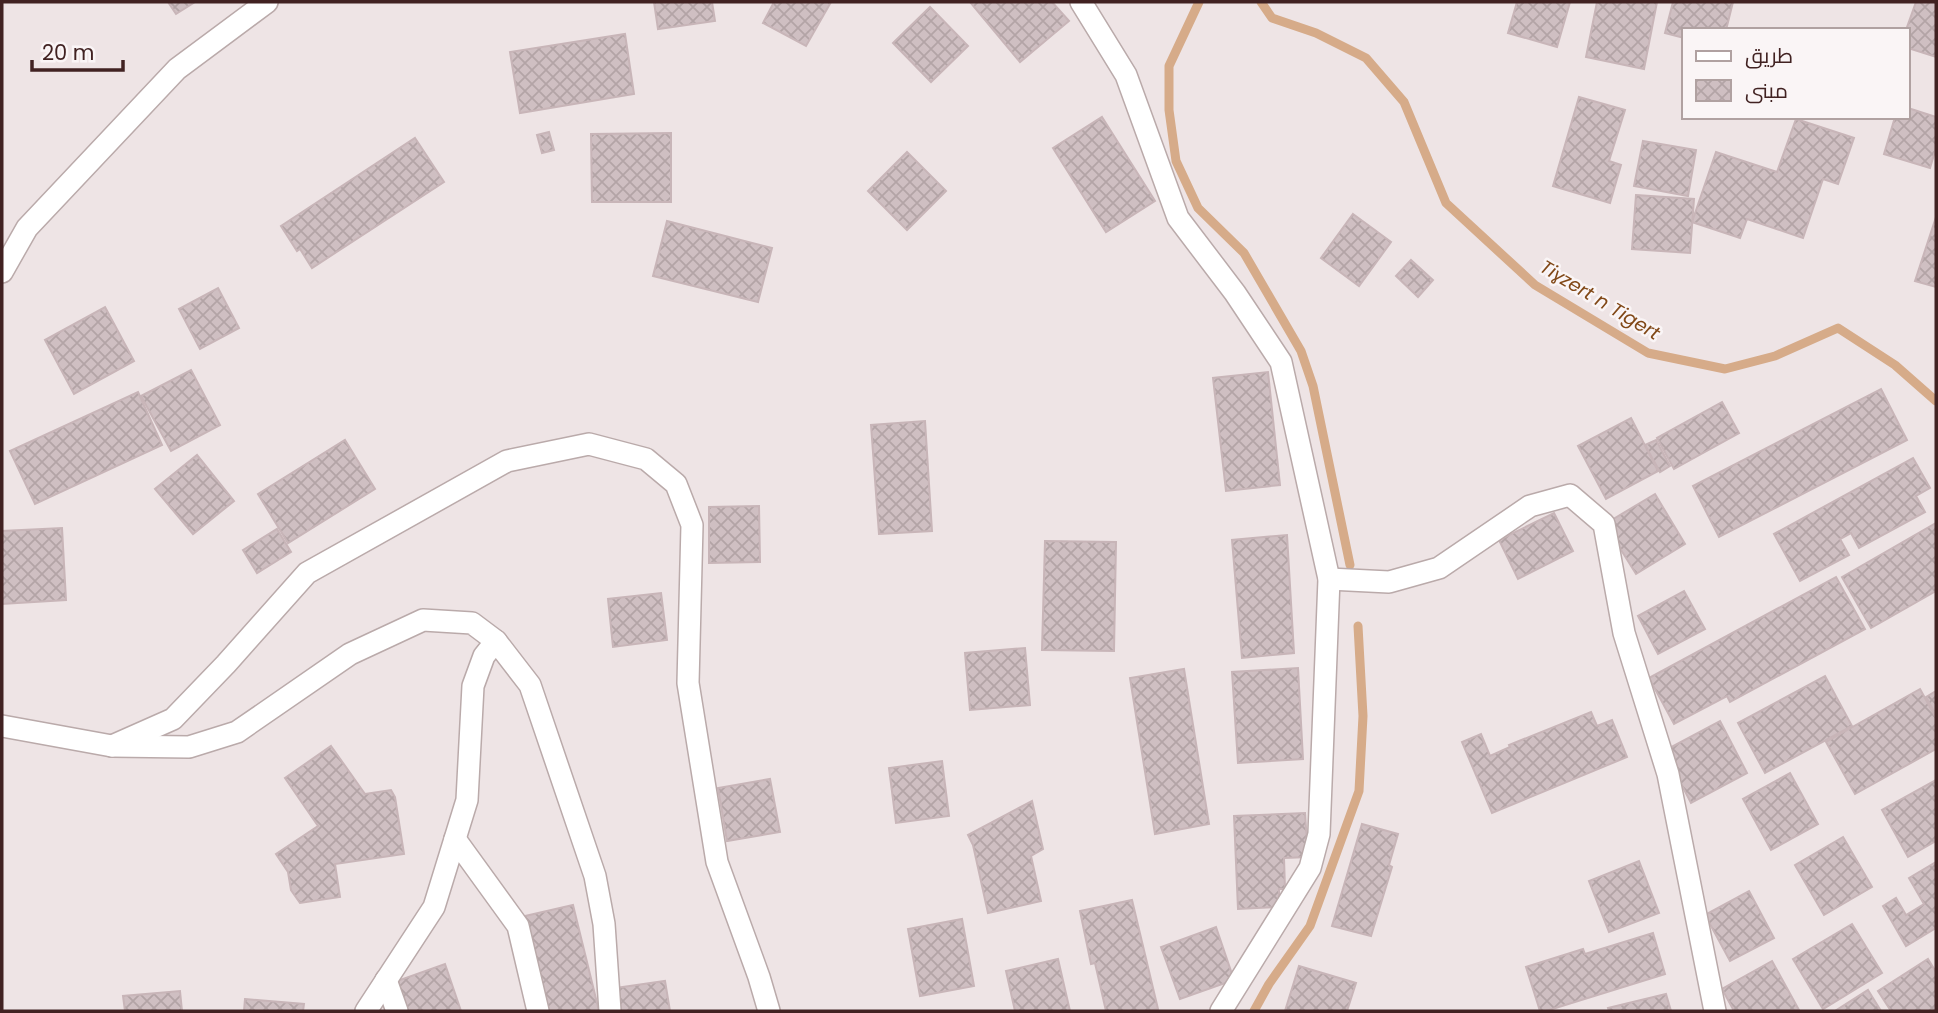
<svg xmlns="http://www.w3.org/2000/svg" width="1938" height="1013" font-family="Poppins,Cairo,sans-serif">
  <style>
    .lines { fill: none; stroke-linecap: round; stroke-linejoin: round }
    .stream { stroke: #d6ab89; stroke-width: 9 }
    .building { fill: url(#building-cross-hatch); stroke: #c8b5b8; stroke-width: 2 }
    .street-casing { stroke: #baaaaa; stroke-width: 24 }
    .street { stroke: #fff; stroke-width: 21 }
    .labels { text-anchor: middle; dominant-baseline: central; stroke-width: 5; stroke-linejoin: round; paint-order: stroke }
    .water-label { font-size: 19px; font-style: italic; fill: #814817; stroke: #faf5f6 }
  </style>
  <defs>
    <pattern id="building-cross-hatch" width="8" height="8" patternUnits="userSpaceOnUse" patternTransform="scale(1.75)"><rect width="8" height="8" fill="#cfbfc2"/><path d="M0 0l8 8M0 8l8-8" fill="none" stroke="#b3a4a6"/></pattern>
  </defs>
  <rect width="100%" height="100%" fill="#eee4e5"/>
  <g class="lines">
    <g class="stream">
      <path d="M 1199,2 L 1169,66 L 1169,110 L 1176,161 L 1198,208 L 1244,253 L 1301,351 L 1313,386 L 1350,565"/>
      <path d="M 1261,2 L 1272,18 L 1316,33 L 1366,58 L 1404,102 L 1446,203 L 1535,285 L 1648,353 L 1725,369 L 1775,356 L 1838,328 L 1895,365 L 1936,401"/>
      <path d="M 1254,1011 L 1269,984 L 1310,926 L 1359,791 L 1363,716 L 1358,626"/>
    </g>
  </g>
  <g class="building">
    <path d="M 168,2 L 195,2 L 176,14 Z"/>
    <path d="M 654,2 L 712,2 L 715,21 L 658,29 Z"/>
    <path d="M 774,2 L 831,2 L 806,46 L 763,23 Z"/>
    <path d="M 970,2 L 1052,2 L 1069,21 L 1020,62 Z"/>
    <path d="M 1517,2 L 1570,2 L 1557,47 L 1508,33 Z"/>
    <path d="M 1597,2 L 1657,2 L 1644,69 L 1586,57 Z"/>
    <path d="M 1673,2 L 1733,2 L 1726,30 L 1684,30 L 1684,38 L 1665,33 Z"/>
    <path d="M 1916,2 L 1936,2 L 1936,57 L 1908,48 L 1908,30 L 1906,30 Z"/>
    <path d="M 930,7 L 968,46 L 931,82 L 893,43 Z"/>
    <path d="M 625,34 L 634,94 L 520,113 L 510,52 Z"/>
    <path d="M 1579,97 L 1625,110 L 1609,161 L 1621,165 L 1610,203 L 1553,186 Z"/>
    <path d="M 1908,108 L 1936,117 L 1936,148 L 1930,168 L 1884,154 L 1895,117 L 1908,117 Z"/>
    <path d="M 1102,117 L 1155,201 L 1106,232 L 1053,148 Z"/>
    <path d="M 1796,119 L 1854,138 L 1838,184 L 1823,179 L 1803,238 L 1747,219 L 1740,238 L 1692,222 L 1716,152 L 1777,172 Z"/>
    <path d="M 549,132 L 554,150 L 542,153 L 537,135 Z"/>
    <path d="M 671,133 L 671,202 L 592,202 L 591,134 Z"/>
    <path d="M 415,138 L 444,182 L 312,268 L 300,249 L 297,251 L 281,226 Z"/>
    <path d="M 1643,141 L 1696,150 L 1688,196 L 1634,186 Z"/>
    <path d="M 907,152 L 946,191 L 907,230 L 868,191 Z"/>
    <path d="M 1636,195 L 1694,199 L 1690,253 L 1632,249 Z"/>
    <path d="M 1353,214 L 1391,242 L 1359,286 L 1321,258 Z"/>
    <path d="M 1936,217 L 1936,287 L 1915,281 Z"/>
    <path d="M 667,221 L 772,248 L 758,302 L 653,276 Z"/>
    <path d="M 1411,260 L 1433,280 L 1418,297 L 1396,276 Z"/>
    <path d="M 218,288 L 239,328 L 200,349 L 179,309 Z"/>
    <path d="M 105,307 L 134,361 L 74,394 L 45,340 Z"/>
    <path d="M 191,370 L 220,425 L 171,451 L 141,396 Z"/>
    <path d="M 1268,372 L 1280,485 L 1226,491 L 1213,378 Z"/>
    <path d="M 1881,389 L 1907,440 L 1719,537 L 1693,486 Z"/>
    <path d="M 138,392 L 162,445 L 35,504 L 10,451 Z"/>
    <path d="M 1722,402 L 1739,433 L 1674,469 L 1657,438 Z"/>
    <path d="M 1631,418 L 1658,471 L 1606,499 L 1578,446 Z"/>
    <path d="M 925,421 L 932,531 L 879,534 L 871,425 Z"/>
    <path d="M 345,440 L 375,489 L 288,543 L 258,494 Z"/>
    <path d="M 1656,440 L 1670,466 L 1660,472 L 1645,445 Z"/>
    <path d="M 197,455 L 234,501 L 193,534 L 155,489 Z"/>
    <path d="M 1913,458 L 1930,488 L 1916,496 L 1925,512 L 1859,548 L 1851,533 L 1840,539 L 1849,555 L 1800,581 L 1774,534 Z"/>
    <path d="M 1655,494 L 1685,544 L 1636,574 L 1605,524 Z"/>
    <path d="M 759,506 L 760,562 L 709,563 L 709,507 Z"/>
    <path d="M 1554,513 L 1573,551 L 1518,579 L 1499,540 Z"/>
    <path d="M 1936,523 L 1936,591 L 1871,628 L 1842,577 Z"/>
    <path d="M 62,528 L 66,600 L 2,604 L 2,531 Z"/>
    <path d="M 277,529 L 291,552 L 257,573 L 243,550 Z"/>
    <path d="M 1287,535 L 1294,653 L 1242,658 L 1232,540 Z"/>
    <path d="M 1045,541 L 1116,542 L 1114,651 L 1042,650 Z"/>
    <path d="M 1836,577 L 1865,629 L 1730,702 L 1727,696 L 1674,724 L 1649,678 Z"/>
    <path d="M 1684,591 L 1705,629 L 1658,654 L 1638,616 Z"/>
    <path d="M 661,593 L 667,640 L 613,647 L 608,599 Z"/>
    <path d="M 1025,648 L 1030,705 L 970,710 L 965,653 Z"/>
    <path d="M 1298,668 L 1303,759 L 1238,763 L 1232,672 Z"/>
    <path d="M 1184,669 L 1209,824 L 1155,834 L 1130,678 Z"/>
    <path d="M 1825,676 L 1852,726 L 1765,773 L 1738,723 Z"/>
    <path d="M 1920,689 L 1936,718 L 1936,749 L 1855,794 L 1826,742 Z"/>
    <path d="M 1936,691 L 1936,715 L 1926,697 Z"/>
    <path d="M 1591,712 L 1597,726 L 1612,720 L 1627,757 L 1492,813 L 1462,742 L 1481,734 L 1490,756 L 1510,747 L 1509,745 Z"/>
    <path d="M 1720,721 L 1747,773 L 1691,803 L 1664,751 Z"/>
    <path d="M 331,746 L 365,794 L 391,790 L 395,797 L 404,854 L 335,864 L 340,897 L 300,903 L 291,890 L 288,872 L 276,854 L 318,826 L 285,778 Z"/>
    <path d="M 942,761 L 949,816 L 896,823 L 889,768 Z"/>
    <path d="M 1790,773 L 1818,824 L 1771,850 L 1743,799 Z"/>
    <path d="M 770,779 L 780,832 L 727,841 L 718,788 Z"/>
    <path d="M 1936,780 L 1936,841 L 1908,857 L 1882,810 Z"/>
    <path d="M 1032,801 L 1043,849 L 1031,856 L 1041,901 L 988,913 L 973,845 L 968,835 Z"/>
    <path d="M 1305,813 L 1308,857 L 1284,858 L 1285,889 L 1279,889 L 1279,907 L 1238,909 L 1234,816 Z"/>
    <path d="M 1362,824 L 1398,834 L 1389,865 L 1392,867 L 1371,936 L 1332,926 Z"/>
    <path d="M 1843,837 L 1872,887 L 1824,915 L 1795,865 Z"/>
    <path d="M 1639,861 L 1659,913 L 1609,932 L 1589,881 Z"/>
    <path d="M 1936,862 L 1936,928 L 1906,946 L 1883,906 L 1896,898 L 1906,915 L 1924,904 L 1909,878 Z"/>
    <path d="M 1749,891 L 1774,938 L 1730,961 L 1705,915 Z"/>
    <path d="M 1132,900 L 1158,1009 L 1148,1011 L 1106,1011 L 1095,963 L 1091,964 L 1080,911 Z"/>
    <path d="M 573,905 L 599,1011 L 548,1011 L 525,916 Z"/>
    <path d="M 962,919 L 974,986 L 920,996 L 908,929 Z"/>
    <path d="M 1852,924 L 1882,973 L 1823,1009 L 1793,959 Z"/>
    <path d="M 1216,927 L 1234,980 L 1180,999 L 1161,947 Z"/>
    <path d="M 1653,933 L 1665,974 L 1546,1011 L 1540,1011 L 1526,967 L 1583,949 L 1585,954 Z"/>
    <path d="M 1058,959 L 1070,1011 L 1015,1011 L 1006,971 Z"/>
    <path d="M 1928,959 L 1936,972 L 1936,1011 L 1891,1011 L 1878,991 Z"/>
    <path d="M 1772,961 L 1799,1010 L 1734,1011 L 1722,989 Z"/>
    <path d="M 445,964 L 461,1011 L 408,1011 L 397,981 Z"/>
    <path d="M 1299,966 L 1356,983 L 1347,1011 L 1285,1011 Z"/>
    <path d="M 665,981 L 670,1011 L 618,1011 L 615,988 Z"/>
    <path d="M 1868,990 L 1881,1011 L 1835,1011 Z"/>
    <path d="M 180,991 L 182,1011 L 125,1011 L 123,996 Z"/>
    <path d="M 1666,994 L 1671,1011 L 1609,1011 L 1608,1008 Z"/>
    <path d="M 245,999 L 304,1004 L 303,1011 L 244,1011 Z"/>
  </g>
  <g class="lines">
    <defs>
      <g id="street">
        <path d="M 1081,2 L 1126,75 L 1178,218 L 1235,293 L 1281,362 L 1329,579 L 1319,834 L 1310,868 L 1221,1011"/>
        <path d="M 2,272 L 27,228 L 177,69 L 267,2"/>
        <path d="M 1329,579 L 1389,582 L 1439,568 L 1530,506 L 1570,495 L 1604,524 L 1624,633 L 1668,774 L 1715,1011"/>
        <path d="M 2,726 L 112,746 L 189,747 L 237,732 L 350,654 L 423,620 L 472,623 L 496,641 L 530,685 L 595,876 L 604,924 L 610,1011"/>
        <path d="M 112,746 L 173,719 L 226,664 L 307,573 L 507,461 L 589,444 L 646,459 L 676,484 L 692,525 L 688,683 L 717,862 L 759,977 L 769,1011"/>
        <path d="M 455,839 L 518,926 L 538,1011"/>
        <path d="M 386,980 L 397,1011"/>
        <path d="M 366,1011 L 434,907 L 467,800 L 473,686 L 484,656 L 496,641"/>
      </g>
    </defs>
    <use href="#street" class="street-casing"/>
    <use href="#street" class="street"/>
  </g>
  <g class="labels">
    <g class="water-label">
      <text transform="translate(1600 300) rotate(31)">Tiɣzert n Tigert</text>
    </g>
  </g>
  <rect width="1938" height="1013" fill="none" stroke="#412222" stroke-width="7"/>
  <rect x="1682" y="28" width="228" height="91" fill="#faf5f6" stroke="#b0a1a1" stroke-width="2"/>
  <rect x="1696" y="51" width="35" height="10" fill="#ffffff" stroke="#b0a1a1" stroke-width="2"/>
  <text x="1745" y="63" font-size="21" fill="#412222">طريق</text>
  <rect x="1696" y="80" width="35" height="21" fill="url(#building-cross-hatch)" stroke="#b0a1a1" stroke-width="2"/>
  <text x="1745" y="98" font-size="21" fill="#412222">مبنى</text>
  <path d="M32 60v10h91v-10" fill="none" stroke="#412222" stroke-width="3.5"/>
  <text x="42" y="60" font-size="21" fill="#412222" stroke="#faf5f6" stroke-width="5" paint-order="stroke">20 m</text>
</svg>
